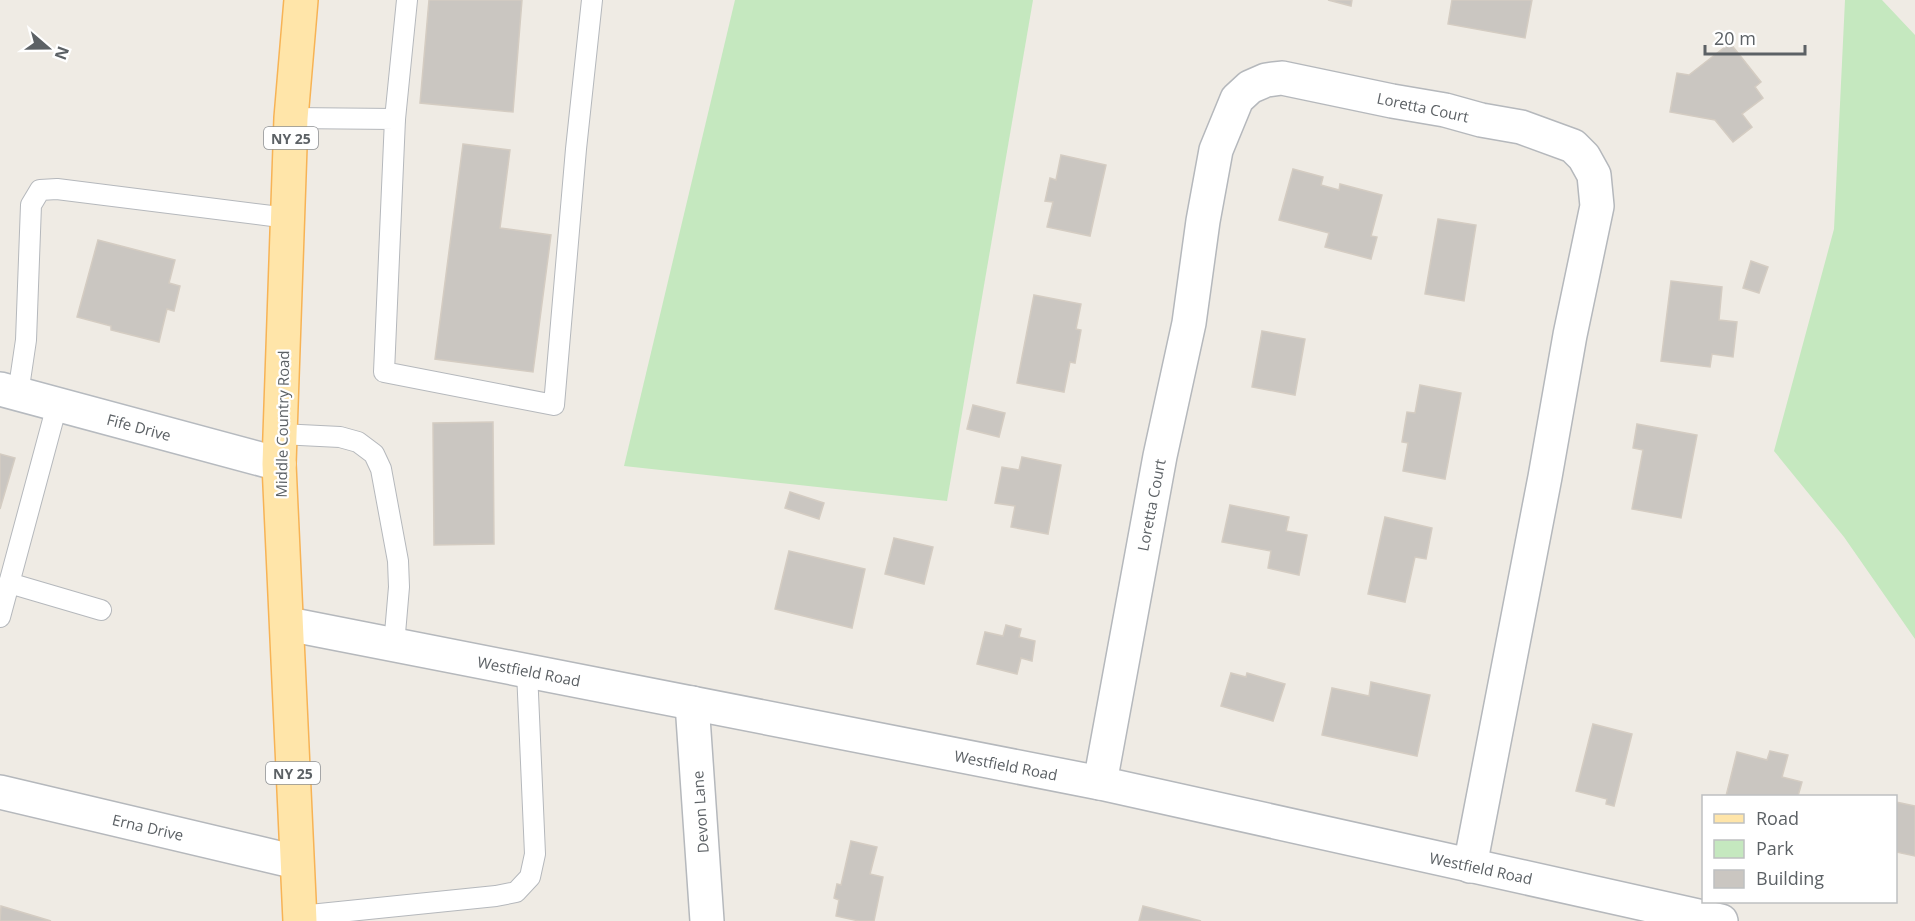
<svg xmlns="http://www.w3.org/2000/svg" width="1915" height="921" font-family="'Open Sans',sans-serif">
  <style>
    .green { fill: #c5e8bf }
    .building { fill: #cac6c1; stroke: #d4ccc2; stroke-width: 1.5 }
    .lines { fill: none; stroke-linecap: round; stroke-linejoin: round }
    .lane-casing { stroke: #b5b8bc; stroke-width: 22 }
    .street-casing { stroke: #b5b8bc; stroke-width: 36 }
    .secondary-casing { stroke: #b6babf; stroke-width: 36 }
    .primary-casing { stroke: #f7b355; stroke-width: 36 }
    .lane { stroke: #fff; stroke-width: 20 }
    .street { stroke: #fff; stroke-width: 33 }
    .secondary { stroke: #fff; stroke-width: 33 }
    .primary { stroke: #ffe5a9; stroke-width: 33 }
    .labels { text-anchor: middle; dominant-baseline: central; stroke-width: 4.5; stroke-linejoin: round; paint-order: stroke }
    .shield { fill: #fff; stroke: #8d9093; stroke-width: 1.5 }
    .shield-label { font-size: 14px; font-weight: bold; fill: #5c6165 }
    .street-label { font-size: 15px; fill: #5c6165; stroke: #fff }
  </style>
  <rect width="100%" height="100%" fill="#efebe4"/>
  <g class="green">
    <path d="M 735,0 L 1033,0 L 947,501 L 624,466 Z"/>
    <path d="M 1845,0 L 1882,0 L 1915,35 L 1915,639 L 1844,537 L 1774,451 L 1834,229 Z"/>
  </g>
  <g class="building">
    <path d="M 429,0 L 522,0 L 513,112 L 420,103 Z"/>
    <path d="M 1328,0 L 1352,0 L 1351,6 Z"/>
    <path d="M 1452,0 L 1532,0 L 1525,38 L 1448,24 Z"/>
    <path d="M 1730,43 L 1761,82 L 1755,87 L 1763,98 L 1742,114 L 1752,127 L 1733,142 L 1715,120 L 1670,112 L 1677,73 L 1689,75 Z"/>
    <path d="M 463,144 L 510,150 L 500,228 L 551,235 L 533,372 L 435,359 Z"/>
    <path d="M 1061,155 L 1106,165 L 1090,236 L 1047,227 L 1053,202 L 1045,201 L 1050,178 L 1056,180 Z"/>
    <path d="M 1293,169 L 1323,177 L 1321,185 L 1339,190 L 1340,184 L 1382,195 L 1371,236 L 1377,237 L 1371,259 L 1325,247 L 1329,233 L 1279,220 Z"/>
    <path d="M 1438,219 L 1476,225 L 1464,301 L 1425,294 Z"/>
    <path d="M 98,240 L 175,260 L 169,283 L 180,286 L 174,311 L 167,309 L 159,342 L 111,330 L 111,326 L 77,317 Z"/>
    <path d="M 1751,261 L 1768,267 L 1759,293 L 1743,288 Z"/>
    <path d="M 1671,281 L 1722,287 L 1719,320 L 1737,322 L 1733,357 L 1712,354 L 1710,367 L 1661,361 Z"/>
    <path d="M 1034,295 L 1081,304 L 1076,329 L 1081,330 L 1075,363 L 1070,362 L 1064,392 L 1017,383 Z"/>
    <path d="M 1262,331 L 1305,339 L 1295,395 L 1252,387 Z"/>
    <path d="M 1420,385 L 1461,393 L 1445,479 L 1403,471 L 1408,443 L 1402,442 L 1407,412 L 1415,413 Z"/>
    <path d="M 973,405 L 1005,413 L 999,437 L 967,429 Z"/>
    <path d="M 493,422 L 494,544 L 434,545 L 433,423 Z"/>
    <path d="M 1637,424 L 1697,435 L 1681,518 L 1632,509 L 1643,450 L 1633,448 Z"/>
    <path d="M 0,454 L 15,458 L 0,509 Z"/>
    <path d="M 1022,457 L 1061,465 L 1048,534 L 1011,527 L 1015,506 L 995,503 L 1002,467 L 1019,470 Z"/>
    <path d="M 790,492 L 824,503 L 819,519 L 785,508 Z"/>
    <path d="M 1230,505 L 1289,517 L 1286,531 L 1307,535 L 1299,575 L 1268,568 L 1271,551 L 1222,542 Z"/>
    <path d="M 1385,517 L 1432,528 L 1426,559 L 1415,557 L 1405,602 L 1368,594 Z"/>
    <path d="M 894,538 L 933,547 L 924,584 L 885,574 Z"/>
    <path d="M 789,551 L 865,569 L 852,628 L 775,609 Z"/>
    <path d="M 1006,625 L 1021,629 L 1019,637 L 1035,641 L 1032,661 L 1021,658 L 1017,674 L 977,664 L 985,632 L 1003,636 Z"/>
    <path d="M 1231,673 L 1246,677 L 1247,673 L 1285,684 L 1273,721 L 1221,706 Z"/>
    <path d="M 1371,682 L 1430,695 L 1417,756 L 1322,735 L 1332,688 L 1369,696 Z"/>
    <path d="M 1593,724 L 1632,734 L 1614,806 L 1606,804 L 1607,799 L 1576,791 Z"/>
    <path d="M 1770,751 L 1788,755 L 1782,777 L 1802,782 L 1798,796 L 1726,796 L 1737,752 L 1767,760 Z"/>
    <path d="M 1896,802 L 1915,806 L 1915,856 L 1896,852 Z"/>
    <path d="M 851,841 L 877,847 L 870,874 L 883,877 L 874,921 L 859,921 L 836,916 L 839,900 L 834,898 L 837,884 L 841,885 Z"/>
    <path d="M 1,906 L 51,921 L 0,921 Z"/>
    <path d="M 1143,906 L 1201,921 L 1139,921 Z"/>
  </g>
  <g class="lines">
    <defs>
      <g id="lane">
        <path d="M 291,118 L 395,119 L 384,372 L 554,405 L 576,149 L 592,0"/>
        <path d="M 395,119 L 407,0"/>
        <path d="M 18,394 L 26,340 L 31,205 L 40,190 L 57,189 L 288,218"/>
        <path d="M 280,434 L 340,437 L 358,442 L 374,454 L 381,469 L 398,561 L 399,587 L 394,645"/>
        <path d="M 9,583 L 101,610"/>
        <path d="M 0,617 L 57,405"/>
        <path d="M 300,916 L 496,896 L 516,892 L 530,877 L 535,854 L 527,671"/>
      </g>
      <g id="street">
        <path d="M 288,624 L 1100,783 L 1721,921"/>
        <path d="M 692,703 L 707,921"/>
        <path d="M 1100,783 L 1160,456 L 1189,323 L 1203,221 L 1216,150 L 1237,99 L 1250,87 L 1266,80 L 1282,78 L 1392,101 L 1445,110 L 1481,120 L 1521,127 L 1573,146 L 1584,157 L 1594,175 L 1597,206 L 1570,335 L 1545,477 L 1470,866"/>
        <path d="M 0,792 L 296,862"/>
      </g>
      <path id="secondary" d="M 0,389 L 279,464"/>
      <path id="primary" d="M 300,921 L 279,464 L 291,118 L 301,0"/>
    </defs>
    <use href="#lane" class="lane-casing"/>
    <use href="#street" class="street-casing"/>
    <use href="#secondary" class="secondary-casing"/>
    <use href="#primary" class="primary-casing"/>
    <use href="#lane" class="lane"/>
    <use href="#street" class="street"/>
    <use href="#secondary" class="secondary"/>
    <use href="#primary" class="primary"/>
  </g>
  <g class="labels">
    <g class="shield">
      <rect x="264" y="127" width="54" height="22" rx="4.5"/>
      <rect x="266" y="762" width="54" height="22" rx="4.5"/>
    </g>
    <g class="shield-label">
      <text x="291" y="138">NY 25</text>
      <text x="293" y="773">NY 25</text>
    </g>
    <g class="street-label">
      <text transform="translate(1423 107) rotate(12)">Loretta Court</text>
      <text transform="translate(282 424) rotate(-89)">Middle Country Road</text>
      <text transform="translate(139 427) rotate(15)">Fife Drive</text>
      <text transform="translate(1151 505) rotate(-79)">Loretta Court</text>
      <text transform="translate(529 671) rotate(11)">Westfield Road</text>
      <text transform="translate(1006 765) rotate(11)">Westfield Road</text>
      <text transform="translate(700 812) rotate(-94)">Devon Lane</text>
      <text transform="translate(148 827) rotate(13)">Erna Drive</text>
      <text transform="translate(1481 868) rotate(12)">Westfield Road</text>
    </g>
  </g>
  <rect x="1702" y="795" width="195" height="108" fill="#ffffff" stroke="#bec0c1" stroke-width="1.5"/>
  <rect x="1714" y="814" width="30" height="9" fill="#ffe5a9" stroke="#bec0c1" stroke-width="1.5"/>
  <text x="1756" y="825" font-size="18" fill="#5c6165">Road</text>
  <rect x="1714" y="840" width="30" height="18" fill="#c5e8bf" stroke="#bec0c1" stroke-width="1.5"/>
  <text x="1756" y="855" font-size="18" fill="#5c6165">Park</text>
  <rect x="1714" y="870" width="30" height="18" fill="#cac6c1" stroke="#bec0c1" stroke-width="1.5"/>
  <text x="1756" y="885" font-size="18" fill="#5c6165">Building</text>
  <g transform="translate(48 48) rotate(110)" stroke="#ffffff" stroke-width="4.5" paint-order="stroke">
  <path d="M0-4.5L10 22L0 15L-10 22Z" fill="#5c6165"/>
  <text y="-9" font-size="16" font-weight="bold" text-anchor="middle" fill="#5c6165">N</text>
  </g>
  <path d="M1705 45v9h100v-9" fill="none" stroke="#5c6165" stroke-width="3"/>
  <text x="1714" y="45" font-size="18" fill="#5c6165" stroke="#ffffff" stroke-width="4.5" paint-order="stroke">20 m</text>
</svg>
